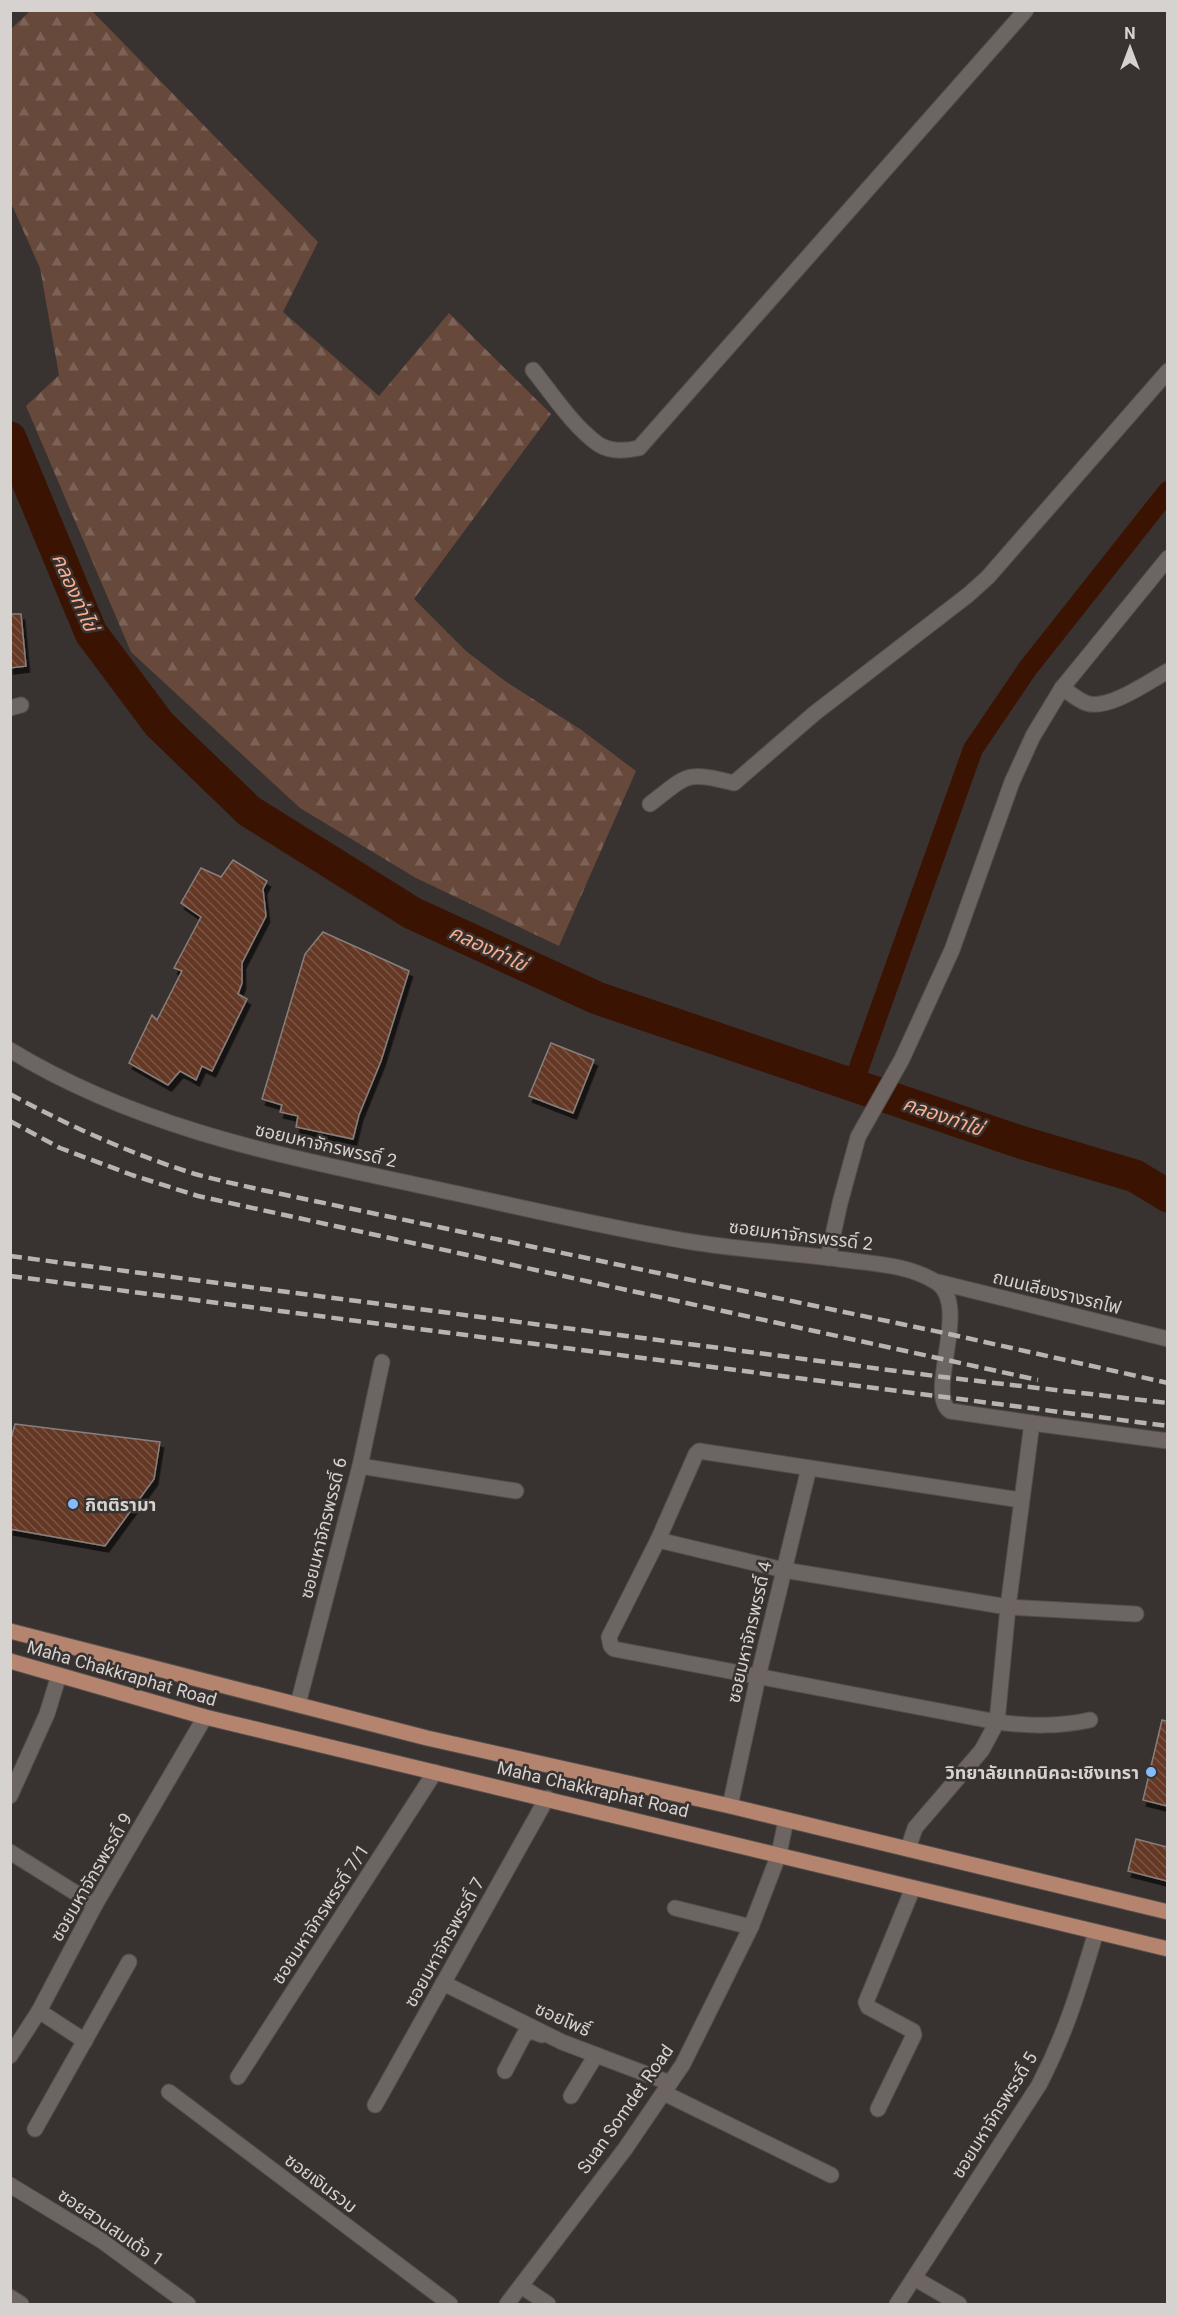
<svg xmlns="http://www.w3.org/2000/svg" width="1178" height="2315" font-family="Roboto,'Noto Sans Thai',sans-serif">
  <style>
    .forest { fill: url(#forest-firs) }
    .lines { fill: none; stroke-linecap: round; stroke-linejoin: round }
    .canal { stroke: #3b1302; stroke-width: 20 }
    .river { stroke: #3b1302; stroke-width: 33 }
    .building { fill: url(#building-back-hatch); stroke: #867f7c; stroke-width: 1.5; filter: url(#shadow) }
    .street-casing { stroke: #524e4c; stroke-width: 17 }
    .primary-casing { stroke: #524e4c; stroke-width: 17 }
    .street { stroke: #6c6562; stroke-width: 15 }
    .primary { stroke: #b5846f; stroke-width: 15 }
    .rail { stroke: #b7b4b2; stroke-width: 4.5; stroke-dasharray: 12 6; stroke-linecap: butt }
    .poi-dot { fill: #85bbfb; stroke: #383230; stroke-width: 2 }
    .labels { text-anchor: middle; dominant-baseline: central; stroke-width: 5; stroke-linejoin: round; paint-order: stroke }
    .street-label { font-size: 18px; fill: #d5d2d0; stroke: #383230 }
    .poi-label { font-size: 18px; font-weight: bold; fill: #d5d2d0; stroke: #383230; text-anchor: start }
    .water-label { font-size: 20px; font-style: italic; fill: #f9ae8f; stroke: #383230 }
  </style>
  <defs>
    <pattern id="forest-firs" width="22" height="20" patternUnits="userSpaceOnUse" patternTransform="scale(1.5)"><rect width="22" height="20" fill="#67493c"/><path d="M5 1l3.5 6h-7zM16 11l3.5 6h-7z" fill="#7c6257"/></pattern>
    <pattern id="building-back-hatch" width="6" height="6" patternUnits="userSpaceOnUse" patternTransform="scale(1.5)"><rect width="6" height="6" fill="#653926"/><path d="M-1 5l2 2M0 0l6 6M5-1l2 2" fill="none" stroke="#7a5544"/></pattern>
    <filter id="shadow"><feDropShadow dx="3.5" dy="6" stdDeviation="0" flood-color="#0009"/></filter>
  </defs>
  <rect width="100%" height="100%" fill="#383230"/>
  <path class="forest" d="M 30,11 L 92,11 L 318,242 L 283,312 L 379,396 L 449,313 L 551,414 L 414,599 L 466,651 L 505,681 L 580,729 L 636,771 L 559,946 L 416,878 L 300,808 L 131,652 L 26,406 L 59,375 L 40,268 L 11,203 L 11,29 Z"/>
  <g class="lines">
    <path class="canal" d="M 852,1087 L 973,749 L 1028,668 L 1168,491"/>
    <path class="river" d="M 10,438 L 91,633 L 159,724 L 249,811 L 412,913 L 597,998 L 1017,1141 L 1135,1176 L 1168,1196"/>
  </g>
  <g class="building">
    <path d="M 10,614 L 21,614 L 26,666 L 10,668 Z"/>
    <path d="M 233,860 L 267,881 L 263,889 L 266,916 L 242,963 L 242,983 L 238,994 L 247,999 L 212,1071 L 202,1066 L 196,1080 L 180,1071 L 168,1085 L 129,1063 L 152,1015 L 157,1020 L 182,971 L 174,968 L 201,917 L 181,903 L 201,868 L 221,877 Z"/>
    <path d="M 323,932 L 409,971 L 381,1061 L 359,1115 L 353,1139 L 296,1127 L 298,1116 L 280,1112 L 282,1105 L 262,1099 L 305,954 Z"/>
    <path d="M 551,1043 L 594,1060 L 573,1113 L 529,1096 Z"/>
    <path d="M 15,1424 L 160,1442 L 154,1479 L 105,1546 L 10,1529 L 10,1442 Z"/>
    <path d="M 1162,1720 L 1167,1721 L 1167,1806 L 1143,1800 Z"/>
    <path d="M 1136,1839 L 1167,1847 L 1167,1881 L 1128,1871 Z"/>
  </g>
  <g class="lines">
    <defs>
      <g id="street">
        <path d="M 533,370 C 553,395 572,425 598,444 C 610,452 626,451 639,448 L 1026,10"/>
        <path d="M 1062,688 C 1070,693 1078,700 1086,703 C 1108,711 1148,682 1168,671"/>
        <path d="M 10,708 L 21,705"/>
        <path d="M 650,804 C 689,774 685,771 734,783 L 815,713 L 968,595 L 988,577 L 1168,371"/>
        <path d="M 10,1050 C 138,1128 279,1155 422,1186 C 512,1205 602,1227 692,1242 C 743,1250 795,1253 846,1260 C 876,1264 909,1265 936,1282 C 972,1304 925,1394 950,1411 L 1032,1423 L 1008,1607 L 997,1722 L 982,1750 L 915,1828 L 908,1849"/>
        <path d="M 828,1258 L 840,1203 L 858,1137 L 902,1059 L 952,950 L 1012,782 L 1033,736 L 1062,688 L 1168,558"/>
        <path d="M 938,1282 L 1168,1339"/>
        <path d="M 1032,1423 L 1168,1441"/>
        <path d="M 360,1466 L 516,1491"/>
        <path d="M 1021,1500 L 699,1451 L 696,1454 L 658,1540 L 609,1637 L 611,1646 L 614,1649 L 997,1722 C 1029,1726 1058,1727 1090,1720"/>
        <path d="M 658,1540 L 784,1570 L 1008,1607 L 1136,1614"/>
        <path d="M 298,1704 L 360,1466 L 382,1362"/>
        <path d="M 10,1796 L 47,1714 L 59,1675"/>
        <path d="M 730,1806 L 758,1677 L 809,1468"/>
        <path d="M 10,1852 L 95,1905"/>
        <path d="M 675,1908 L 751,1927"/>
        <path d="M 443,1983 L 562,2042 L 670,2083"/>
        <path d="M 39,2011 L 85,2041"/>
        <path d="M 10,2056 L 39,2011 L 95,1905 L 205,1717"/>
        <path d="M 505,2071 L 524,2035 L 531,2031 L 542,2035"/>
        <path d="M 238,2077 L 435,1772"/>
        <path d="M 169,2092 L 450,2304"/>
        <path d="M 664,2093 L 831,2175"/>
        <path d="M 571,2096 L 596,2055"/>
        <path d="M 375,2105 L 547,1798"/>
        <path d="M 878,2109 L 914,2035 L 913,2031 L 868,2007 L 866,2002 L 913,1888"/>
        <path d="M 35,2129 L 129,1962"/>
        <path d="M 10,2185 L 102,2241 L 188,2304"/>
        <path d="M 914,2278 L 959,2304"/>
        <path d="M 521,2286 L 548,2304"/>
        <path d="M 10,2297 L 21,2304"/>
        <path d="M 507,2304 L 625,2149 L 683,2064 L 751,1927 L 779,1854 L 786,1820"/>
        <path d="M 897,2304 L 1039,2085 C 1066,2033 1079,1989 1096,1932"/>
      </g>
      <g id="primary">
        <path d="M 10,1631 L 427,1738 L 730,1806 L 1168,1912"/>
        <path d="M 10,1661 L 205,1717 L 1168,1949"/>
      </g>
    </defs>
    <use href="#street" class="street-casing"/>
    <use href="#primary" class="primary-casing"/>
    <use href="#street" class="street"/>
    <use href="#primary" class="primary"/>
    <g class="rail">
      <path d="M 10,1094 C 69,1126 131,1154 195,1174 C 217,1180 240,1185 262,1190 L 949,1334 L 1168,1383"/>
      <path d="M 10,1121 L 60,1148 L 132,1175 L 198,1196 L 1038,1380"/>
      <path d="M 10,1256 L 943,1377 L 1168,1403"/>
      <path d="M 10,1276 L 1168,1426"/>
    </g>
  </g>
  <g class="poi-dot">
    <circle cx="73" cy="1504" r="6"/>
    <circle cx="1151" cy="1772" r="6"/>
  </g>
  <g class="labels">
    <g class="street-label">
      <text transform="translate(326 1145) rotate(13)">ซอยมหาจักรพรรดิ์ 2</text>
      <text transform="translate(801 1235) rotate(7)">ซอยมหาจักรพรรดิ์ 2</text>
      <text transform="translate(1057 1292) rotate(14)">ถนนเลียงรางรถไฟ</text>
      <text transform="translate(323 1528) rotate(-76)">ซอยมหาจักรพรรดิ์ 6</text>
      <text transform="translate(749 1632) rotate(-77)">ซอยมหาจักรพรรดิ์ 4</text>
      <text transform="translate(122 1673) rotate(16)">Maha Chakkraphat Road</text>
      <text transform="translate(593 1789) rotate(13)">Maha Chakkraphat Road</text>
      <text transform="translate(91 1877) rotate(-60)">ซอยมหาจักรพรรดิ์ 9</text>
      <text transform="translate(320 1914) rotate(-57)">ซอยมหาจักรพรรดิ์ 7/1</text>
      <text transform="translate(444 1942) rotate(-61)">ซอยมหาจักรพรรดิ์ 7</text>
      <text transform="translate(563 2019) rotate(24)">ซอยโพธิ์</text>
      <text transform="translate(625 2109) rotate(-55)">Suan Somdet Road</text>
      <text transform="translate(994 2115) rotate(-58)">ซอยมหาจักรพรรดิ์ 5</text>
      <text transform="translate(321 2183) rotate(37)">ซอยเงินรวม</text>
      <text transform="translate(111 2227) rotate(34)">ซอยสวนสมเด้จ 1</text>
    </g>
    <g class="poi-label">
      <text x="85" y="1504">กิตติรามา</text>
      <text x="1139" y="1772" text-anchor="end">วิทยาลัยเทคนิคฉะเชิงเทรา</text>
    </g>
    <g class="water-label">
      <text transform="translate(75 592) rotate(66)">คลองท่าไข่</text>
      <text transform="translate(488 948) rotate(25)">คลองท่าไข่</text>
      <text transform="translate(943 1116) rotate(19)">คลองท่าไข่</text>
    </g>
  </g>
  <rect width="1178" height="2315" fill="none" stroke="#d5d2d0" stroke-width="24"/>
  <g transform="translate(1130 48)" stroke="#383230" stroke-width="4.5" paint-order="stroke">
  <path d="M0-4.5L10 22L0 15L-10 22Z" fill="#d5d2d0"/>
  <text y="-9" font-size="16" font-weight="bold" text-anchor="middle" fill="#d5d2d0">N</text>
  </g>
</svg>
